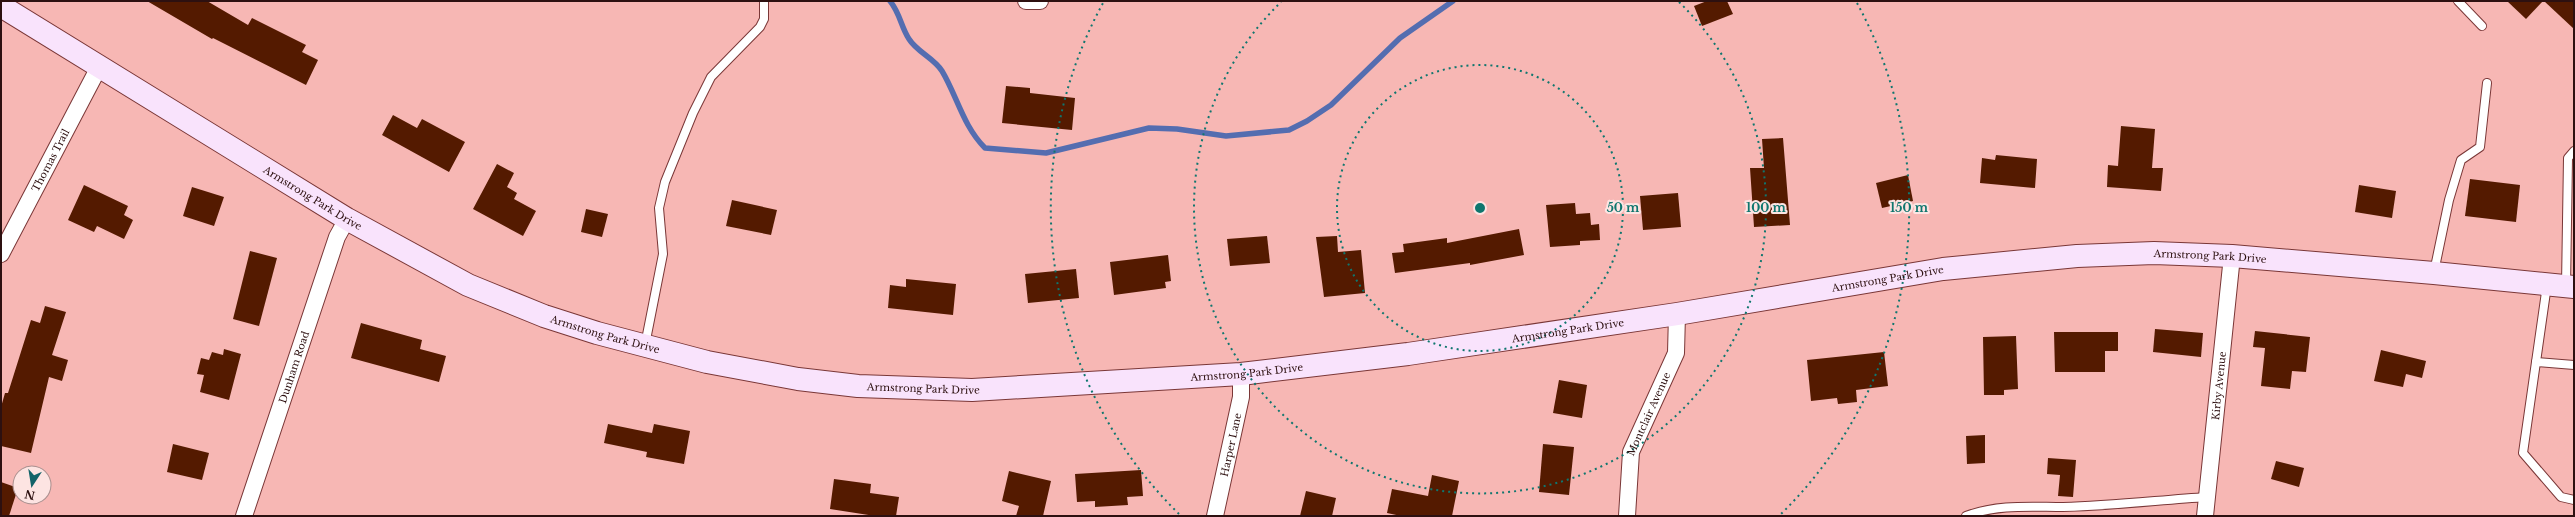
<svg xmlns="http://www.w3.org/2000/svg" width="2575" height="517" font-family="'Libre Baskerville',serif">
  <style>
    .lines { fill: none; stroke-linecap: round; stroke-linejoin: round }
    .stream { stroke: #546db0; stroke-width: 5.5 }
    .building { fill: #541a00 }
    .service-casing { stroke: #7a3737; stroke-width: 10 }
    .minor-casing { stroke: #7a3737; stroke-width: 18 }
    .secondary-casing { stroke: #7a3737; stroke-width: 24 }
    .service { stroke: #fff; stroke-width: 8 }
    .minor { stroke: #fff; stroke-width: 16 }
    .secondary { stroke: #f9e3fc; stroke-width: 22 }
    .ring { fill: none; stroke: #0f766e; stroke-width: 2; stroke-dasharray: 2 4 }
    .labels { text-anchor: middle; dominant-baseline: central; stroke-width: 4; stroke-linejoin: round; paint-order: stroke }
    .street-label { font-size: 10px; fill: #2d1010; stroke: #fde4e2 }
    .centre { fill: #0f766e; stroke: #fde4e2; stroke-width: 2 }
    .ring-label { font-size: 12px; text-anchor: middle; font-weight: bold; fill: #0f766e; stroke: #fde4e2; stroke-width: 4; stroke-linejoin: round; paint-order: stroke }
  </style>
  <rect width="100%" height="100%" fill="#f7b7b4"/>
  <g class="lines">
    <path class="stream" d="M 890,1 C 900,13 901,27 909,39 C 917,52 934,58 942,71 C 957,96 963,126 985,148 L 1046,153 L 1149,128 L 1177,129 L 1226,136 L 1289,130 L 1307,121 L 1331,105 L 1400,38 L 1453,1"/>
  </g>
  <g class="building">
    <path d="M 147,1 L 207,1 L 248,25 L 252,18 L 306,45 L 302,52 L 318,60 L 306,85 L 213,38 L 212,39 Z"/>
    <path d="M 1707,1 L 1727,1 L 1733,14 L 1702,26 L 1694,6 Z"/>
    <path d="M 2507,1 L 2543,1 L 2526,19 Z"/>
    <path d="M 2544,1 L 2574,1 L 2574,29 Z"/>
    <path d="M 1006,86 L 1030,88 L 1030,93 L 1075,98 L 1072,130 L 1002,123 Z"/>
    <path d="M 393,115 L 417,128 L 422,119 L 465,142 L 449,172 L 382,135 Z"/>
    <path d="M 2121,126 L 2155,129 L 2152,168 L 2163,168 L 2161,191 L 2107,187 L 2108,165 L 2118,166 Z"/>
    <path d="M 1783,138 L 1790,225 L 1754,227 L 1750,168 L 1764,168 L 1762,139 Z"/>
    <path d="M 1996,155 L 2037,159 L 2035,188 L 1980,183 L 1982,158 L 1995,160 Z"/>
    <path d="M 497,164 L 514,173 L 507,187 L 517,193 L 514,199 L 536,211 L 523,236 L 473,209 Z"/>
    <path d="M 1908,175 L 1913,201 L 1882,208 L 1876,183 Z"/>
    <path d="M 2470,179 L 2520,185 L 2516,222 L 2465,216 Z"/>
    <path d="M 84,185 L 128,206 L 124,215 L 133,220 L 124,239 L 97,226 L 94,232 L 68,220 Z"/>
    <path d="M 2359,185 L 2396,191 L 2392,218 L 2355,212 Z"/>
    <path d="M 192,187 L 224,197 L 214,226 L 183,216 Z"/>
    <path d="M 1678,193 L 1681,227 L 1643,230 L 1640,196 Z"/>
    <path d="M 732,200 L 777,210 L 771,235 L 726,226 Z"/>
    <path d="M 1575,203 L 1576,214 L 1590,213 L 1591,225 L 1599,224 L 1600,240 L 1580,241 L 1580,245 L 1550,247 L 1546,205 Z"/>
    <path d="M 586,209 L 608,214 L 602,237 L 581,232 Z"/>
    <path d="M 1519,229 L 1524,255 L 1470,265 L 1470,263 L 1395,273 L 1392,253 L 1404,252 L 1403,244 L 1447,238 L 1447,243 Z"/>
    <path d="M 1267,236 L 1270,263 L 1230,266 L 1227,239 Z"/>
    <path d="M 1337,236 L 1338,252 L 1361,250 L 1365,293 L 1324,297 L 1316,237 Z"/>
    <path d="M 250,251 L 277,258 L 259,326 L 233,319 Z"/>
    <path d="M 1168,255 L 1171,281 L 1165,282 L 1166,288 L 1114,295 L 1110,262 Z"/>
    <path d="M 1076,269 L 1079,298 L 1028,303 L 1025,274 Z"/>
    <path d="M 906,279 L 956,284 L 953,315 L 888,308 L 890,285 L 906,287 Z"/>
    <path d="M 45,306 L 66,312 L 52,355 L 68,360 L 62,381 L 49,377 L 31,453 L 1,446 L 1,407 L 5,393 L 8,393 L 31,320 L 40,323 Z"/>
    <path d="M 361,323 L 422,340 L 420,349 L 446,356 L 439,382 L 351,358 Z"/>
    <path d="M 2155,329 L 2203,333 L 2201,357 L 2153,352 Z"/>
    <path d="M 2255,331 L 2310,337 L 2306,372 L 2292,371 L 2290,389 L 2261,386 L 2265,348 L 2253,347 Z"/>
    <path d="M 2054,332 L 2118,332 L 2118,351 L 2105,351 L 2105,372 L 2055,372 Z"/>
    <path d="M 2016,336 L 2018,389 L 2004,390 L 2004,395 L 1984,395 L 1983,337 Z"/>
    <path d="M 224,349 L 241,354 L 229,400 L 200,392 L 204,375 L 197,374 L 201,358 L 209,360 L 212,352 L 223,355 Z"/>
    <path d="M 2381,350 L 2426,361 L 2422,378 L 2406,374 L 2403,387 L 2374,381 Z"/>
    <path d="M 1884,352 L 1888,386 L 1856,390 L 1857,402 L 1838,404 L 1837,398 L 1811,401 L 1807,360 Z"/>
    <path d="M 1559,380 L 1587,385 L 1582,418 L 1553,413 Z"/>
    <path d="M 608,424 L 652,433 L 654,424 L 690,431 L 684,464 L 646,457 L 647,452 L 604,443 Z"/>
    <path d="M 1985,435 L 1985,463 L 1967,464 L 1966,436 Z"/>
    <path d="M 173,444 L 209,453 L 202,480 L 167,472 Z"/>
    <path d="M 1543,444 L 1574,447 L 1569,495 L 1539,492 Z"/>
    <path d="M 2048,458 L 2076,460 L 2073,497 L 2058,496 L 2060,475 L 2047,474 Z"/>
    <path d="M 2276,461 L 2304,468 L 2299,487 L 2271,479 Z"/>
    <path d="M 1141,470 L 1143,496 L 1127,497 L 1128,505 L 1095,507 L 1095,501 L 1077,502 L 1075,474 Z"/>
    <path d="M 1009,471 L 1051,481 L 1043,516 L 1016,516 L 1019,506 L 1002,501 Z"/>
    <path d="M 1432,475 L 1459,481 L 1452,516 L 1401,516 L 1387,513 L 1392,489 L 1428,496 Z"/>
    <path d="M 834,479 L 871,484 L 870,493 L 899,497 L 896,516 L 875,516 L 830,509 Z"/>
    <path d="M 1,482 L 18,488 L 9,516 L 1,516 Z"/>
    <path d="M 1306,491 L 1336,498 L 1332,516 L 1300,516 Z"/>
  </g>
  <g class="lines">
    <defs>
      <g id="service">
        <path d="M 2458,1 L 2482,26"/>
        <path d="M 2434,272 L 2449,200 L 2461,160 L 2480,147 L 2487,83"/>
        <path d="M 2547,285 L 2523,453 L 2561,497 L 2574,500"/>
        <path d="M 2566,286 L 2568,158 L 2574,151"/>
        <path d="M 645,345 L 663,254 L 659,208 L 665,182 L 693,113 L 711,77 L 760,27 L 764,19 L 764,1"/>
        <path d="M 2536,362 L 2574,365"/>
        <path d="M 1966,516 C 1998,504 2030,507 2063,507 C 2111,506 2160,500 2207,497"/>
      </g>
      <g id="minor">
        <path d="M 1026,1 L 1040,1"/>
        <path id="s1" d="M 1,254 L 99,67"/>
        <path id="s2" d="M 244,516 L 337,237 L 347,219"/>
        <path id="s3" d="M 1215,516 L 1241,397 L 1241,374"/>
        <path id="s4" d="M 1627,516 L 1631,452 L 1676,353 L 1677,314"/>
        <path id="s5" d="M 2205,516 L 2232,256"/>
      </g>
      <g id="secondary">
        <path id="s6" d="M 1,6 L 347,219 L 468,285 L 544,316 L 597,333 L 707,362 L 798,379 L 858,386 L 972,390 L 1241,374 L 1408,354 L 1677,314 L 1943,269 L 2077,256 L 2154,253 L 2232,256 L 2434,273 L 2574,287"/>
      </g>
    </defs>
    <use href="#service" class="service-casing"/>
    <use href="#minor" class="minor-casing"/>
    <use href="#secondary" class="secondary-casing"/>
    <use href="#service" class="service"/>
    <use href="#minor" class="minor"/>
    <use href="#secondary" class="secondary"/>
  </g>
  <g class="ring">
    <circle cx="1480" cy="208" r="143"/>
    <path d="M1679 2A286 286 0 1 1 1281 2"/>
    <path d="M1179 514A429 429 0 0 1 1103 3M1857 3A429 429 0 0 1 1781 514"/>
  </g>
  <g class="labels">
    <g class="street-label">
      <text stroke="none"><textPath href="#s1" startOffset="106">Thomas Trail</textPath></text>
      <text stroke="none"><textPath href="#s6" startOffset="366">Armstrong Park Drive</textPath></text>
      <text stroke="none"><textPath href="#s6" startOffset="2310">Armstrong Park Drive</textPath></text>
      <text stroke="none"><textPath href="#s6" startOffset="1986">Armstrong Park Drive</textPath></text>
      <text stroke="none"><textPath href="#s6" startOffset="1662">Armstrong Park Drive</textPath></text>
      <text stroke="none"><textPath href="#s6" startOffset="690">Armstrong Park Drive</textPath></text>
      <text stroke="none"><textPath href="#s2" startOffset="157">Dunham Road</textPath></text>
      <text stroke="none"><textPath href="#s6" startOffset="1338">Armstrong Park Drive</textPath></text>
      <text stroke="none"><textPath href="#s5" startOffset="131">Kirby Avenue</textPath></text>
      <text stroke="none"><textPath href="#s6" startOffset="1014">Armstrong Park Drive</textPath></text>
      <text stroke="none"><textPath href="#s4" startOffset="106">Montclair Avenue</textPath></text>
      <text stroke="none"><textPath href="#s3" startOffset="73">Harper Lane</textPath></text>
    </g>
  </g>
  <circle cx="1480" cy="208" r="6" class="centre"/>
  <g class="ring-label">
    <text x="1623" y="212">50 m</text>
    <text x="1766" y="212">100 m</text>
    <text x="1909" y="212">150 m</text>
  </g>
  <rect width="2575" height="517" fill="none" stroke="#2d1010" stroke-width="4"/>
  <g transform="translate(32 485) rotate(192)"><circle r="19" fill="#fde4e2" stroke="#aa8f8e"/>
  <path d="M0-3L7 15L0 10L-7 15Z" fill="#136369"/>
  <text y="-6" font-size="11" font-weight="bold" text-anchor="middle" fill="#2d1010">N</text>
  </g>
</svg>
